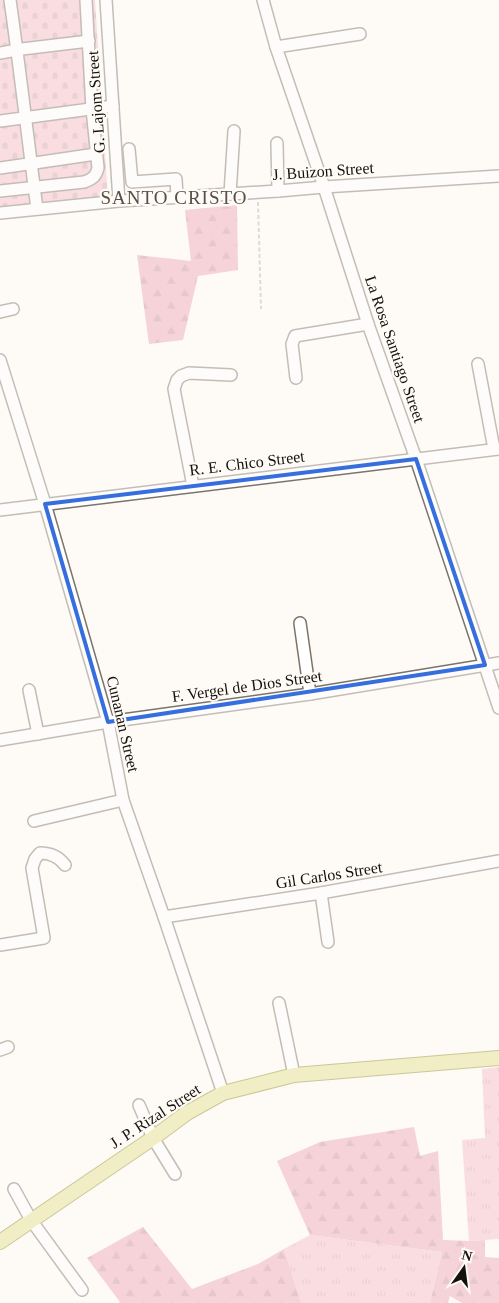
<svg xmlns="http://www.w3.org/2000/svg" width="499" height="1303" font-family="'Times New Roman',serif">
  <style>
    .grass { fill: url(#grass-tufts) }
    .forest { fill: url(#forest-firs) }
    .cemetery { fill: url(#cemetery-stones) }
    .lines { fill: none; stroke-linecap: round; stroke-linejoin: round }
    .minor-casing { stroke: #7d7469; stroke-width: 14 }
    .major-casing { stroke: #8e8a2b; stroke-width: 16 }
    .path { stroke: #b8b4af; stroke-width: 2; stroke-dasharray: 4 2.5; stroke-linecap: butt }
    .minor { stroke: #fff; stroke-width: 11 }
    .major { stroke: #e2e089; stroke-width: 14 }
    .marked { fill: none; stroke: #366fdd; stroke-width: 4; stroke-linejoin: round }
    .labels { text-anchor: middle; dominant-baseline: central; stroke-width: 4.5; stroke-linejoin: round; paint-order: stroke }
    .street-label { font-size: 16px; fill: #15110d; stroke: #fefaf5 }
    .quarter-label { font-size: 19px; letter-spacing: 1px; fill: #574f44; stroke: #fefaf5 }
  </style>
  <defs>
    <pattern id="grass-tufts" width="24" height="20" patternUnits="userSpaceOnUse" patternTransform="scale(1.25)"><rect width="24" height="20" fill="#f7bbc8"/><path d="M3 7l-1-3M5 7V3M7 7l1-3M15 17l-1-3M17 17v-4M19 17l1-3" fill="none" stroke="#d3a0ab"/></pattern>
    <pattern id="forest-firs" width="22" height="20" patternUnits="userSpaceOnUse" patternTransform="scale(1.25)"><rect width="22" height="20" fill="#eba5b4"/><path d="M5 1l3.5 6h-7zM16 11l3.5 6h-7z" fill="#c98d9a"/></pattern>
    <pattern id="cemetery-stones" width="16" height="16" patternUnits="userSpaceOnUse" patternTransform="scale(1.25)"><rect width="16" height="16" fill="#f7bbc8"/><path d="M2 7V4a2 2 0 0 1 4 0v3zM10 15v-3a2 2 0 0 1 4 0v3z" fill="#d3a0ab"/></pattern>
  </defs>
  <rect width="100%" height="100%" fill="#fefaf5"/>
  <g class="grass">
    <path d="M 499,1067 L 499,1239 L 469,1241 L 462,1140 L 485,1138 L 482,1069 Z"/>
    <path d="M 310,1235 L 442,1252 L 430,1303 L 301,1303 L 284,1249 Z"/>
  </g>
  <g class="forest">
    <path d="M 237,205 L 238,270 L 198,276 L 183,340 L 149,344 L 137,255 L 191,261 L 185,210 Z"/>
    <path d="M 414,1127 L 420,1156 L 438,1151 L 443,1240 L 469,1241 L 485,1240 L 485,1257 L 499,1258 L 499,1303 L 462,1303 L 450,1296 L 448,1303 L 430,1303 L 442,1252 L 310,1235 L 277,1161 L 320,1142 Z"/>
    <path d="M 143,1227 L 192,1289 L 258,1264 L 284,1249 L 301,1303 L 119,1303 L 120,1302 L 87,1258 Z"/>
  </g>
  <path class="cemetery" d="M 0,0 L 95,0 L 108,199 L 0,209 Z"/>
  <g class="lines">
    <defs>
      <g id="minor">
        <path d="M 10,0 C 20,70 28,140 37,209"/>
        <path d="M 106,0 L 119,201"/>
        <path d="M 263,0 L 276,47 L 324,187 L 368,324 L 416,459 L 499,708"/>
        <path d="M 276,47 L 360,34"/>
        <path d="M 0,53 L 22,49 L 89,41"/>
        <path d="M 0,121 L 113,106"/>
        <path d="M 277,143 L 278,191"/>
        <path d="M 129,149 L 132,182 L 176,179 L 177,197"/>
        <path d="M 0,168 L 96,154"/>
        <path d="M 0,191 L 84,182 C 93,179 96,176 98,168 L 92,109 L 86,0"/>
        <path d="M 230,194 L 234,131"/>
        <path d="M 0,213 L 119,201 L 278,191 L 324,187 L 499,176"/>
        <path d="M 0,312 L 13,309"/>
        <path d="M 0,360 L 45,504 L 108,722 L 123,800 L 164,917 L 223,1093"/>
        <path d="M 478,364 L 494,449"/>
        <path d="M 296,378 L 292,344 L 295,336 L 368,324"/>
        <path d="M 193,486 L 174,389 L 177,380 L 181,376 L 189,373 L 231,375"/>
        <path d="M 0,510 L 499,449"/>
        <path d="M 300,623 L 310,694"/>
        <path d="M 29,690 L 38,734"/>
        <path d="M 0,740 L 108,722 L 310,694 L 499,663"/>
        <path d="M 34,821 L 123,800"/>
        <path d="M 321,893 L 328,942"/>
        <path d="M 164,917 L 321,893 L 499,861"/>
        <path d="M 0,945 L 44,938 L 32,868 L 35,859 L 40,853 C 50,853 59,857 65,865"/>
        <path d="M 279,1003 L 294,1075"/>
        <path d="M 0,1050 L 8,1047"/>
        <path d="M 139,1105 L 153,1138 L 175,1174"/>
        <path d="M 14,1189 L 31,1220 L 82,1290"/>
      </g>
      <path id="major" d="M 0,1242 L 153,1138 L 187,1113 L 223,1093 L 294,1075 L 499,1058"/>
    </defs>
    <use href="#minor" class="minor-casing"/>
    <use href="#major" class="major-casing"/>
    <path class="path" d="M 258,202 L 261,309"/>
    <use href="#minor" class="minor"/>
    <use href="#major" class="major"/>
  </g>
  <path d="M0 0H499V1303H0ZM 416,459 L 485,665 L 108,722 L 45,504 Z" fill="#fefaf5" fill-opacity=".55" fill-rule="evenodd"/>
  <path class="marked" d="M 416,459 L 485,665 L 108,722 L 45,504 Z"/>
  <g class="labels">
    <g class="street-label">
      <text transform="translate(96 102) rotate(-94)">G. Lajom Street</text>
      <text transform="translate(323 171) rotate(-4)">J. Buizon Street</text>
      <text transform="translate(395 349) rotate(71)">La Rosa Santiago Street</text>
      <text transform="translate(247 463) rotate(-7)">R. E. Chico Street</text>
      <text transform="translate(247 686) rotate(-8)">F. Vergel de Dios Street</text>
      <text transform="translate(123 724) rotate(77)">Cunanan Street</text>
      <text transform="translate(329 875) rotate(-9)">Gil Carlos Street</text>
      <text transform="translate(155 1116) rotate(-33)">J. P. Rizal Street</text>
    </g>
    <g class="quarter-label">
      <text x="174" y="197">SANTO CRISTO</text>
    </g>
  </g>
  <g transform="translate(464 1268) rotate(14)" stroke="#fefaf5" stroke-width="4" paint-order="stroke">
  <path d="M0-4L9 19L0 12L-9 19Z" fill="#15110d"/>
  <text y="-8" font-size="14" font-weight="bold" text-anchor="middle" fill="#15110d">N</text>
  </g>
</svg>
